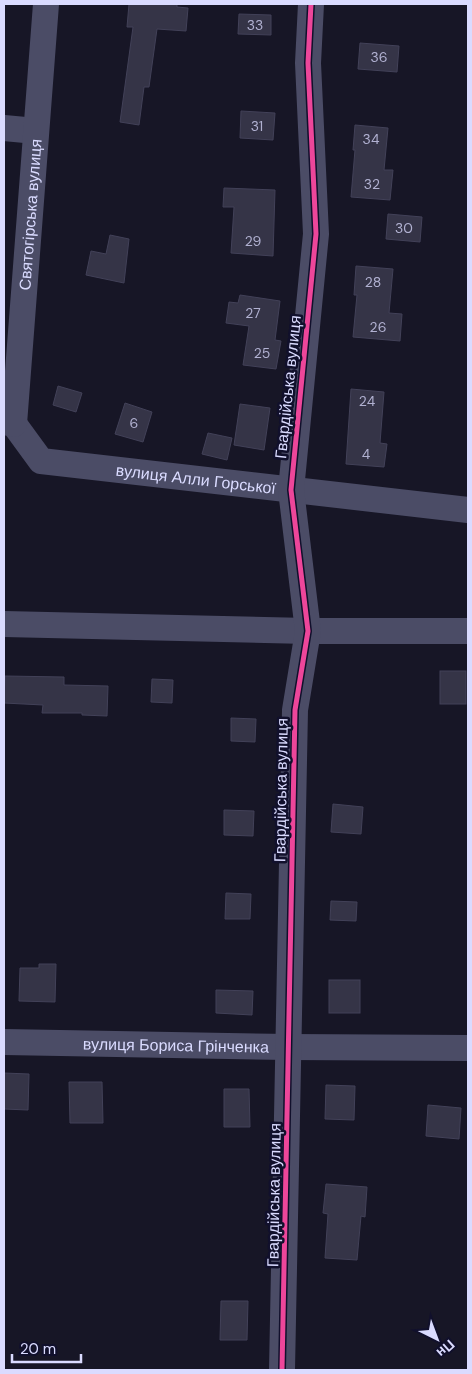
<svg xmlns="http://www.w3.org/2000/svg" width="472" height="1374" font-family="'DM Sans',sans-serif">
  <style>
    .building { fill: #353447; stroke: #424158 }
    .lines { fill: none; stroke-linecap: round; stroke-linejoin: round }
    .street { stroke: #4b4c66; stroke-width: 26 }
    .cycleway-casing { stroke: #11102c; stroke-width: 8 }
    .cycleway { stroke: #ed469a; stroke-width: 5 }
    .labels { text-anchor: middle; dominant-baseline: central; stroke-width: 5; stroke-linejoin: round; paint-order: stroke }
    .number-label { font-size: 14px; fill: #b1b1d1 }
    .street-label { font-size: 16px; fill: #dadbff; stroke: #11102c }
  </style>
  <rect width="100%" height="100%" fill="#171626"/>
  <g class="building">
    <path d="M 129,4 L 177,4 L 177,7 L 188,8 L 186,31 L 157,29 L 149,87 L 144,87 L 139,125 L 120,122 L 133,27 L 127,27 Z"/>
    <path d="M 239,14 L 271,15 L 271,35 L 238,34 Z"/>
    <path d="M 360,43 L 399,46 L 397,72 L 358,69 Z"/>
    <path d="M 241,111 L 275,113 L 273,140 L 240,138 Z"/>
    <path d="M 355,125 L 388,128 L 384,170 L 393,170 L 390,200 L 351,197 L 355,150 L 353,150 Z"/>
    <path d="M 224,188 L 275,190 L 273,256 L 231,253 L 234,207 L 223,207 Z"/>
    <path d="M 388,214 L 422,217 L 420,242 L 386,239 Z"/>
    <path d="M 110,235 L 129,239 L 124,283 L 86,275 L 91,251 L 106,254 Z"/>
    <path d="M 356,266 L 393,269 L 389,313 L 402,314 L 400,341 L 353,337 L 357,295 L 354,295 Z"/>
    <path d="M 240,295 L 280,301 L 275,340 L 281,341 L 276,369 L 243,365 L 249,326 L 226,323 L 229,302 L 238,303 Z"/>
    <path d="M 58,386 L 82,393 L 76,412 L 53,405 Z"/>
    <path d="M 351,389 L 384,392 L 380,443 L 387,444 L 384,467 L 346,464 Z"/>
    <path d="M 125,403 L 152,412 L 143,442 L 115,434 Z"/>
    <path d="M 240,404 L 270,408 L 264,450 L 234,445 Z"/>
    <path d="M 208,433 L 232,438 L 227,460 L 202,454 Z"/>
    <rect x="440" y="671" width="26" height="33"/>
    <path d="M 5,676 L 64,677 L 64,685 L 108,686 L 107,716 L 82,715 L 82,713 L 42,713 L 43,705 L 4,703 Z"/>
    <path d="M 152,679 L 173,680 L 172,703 L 151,702 Z"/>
    <path d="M 231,718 L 256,719 L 255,742 L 231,741 Z"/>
    <path d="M 333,804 L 363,807 L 361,834 L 331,832 Z"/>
    <path d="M 224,810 L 254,811 L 253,836 L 224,835 Z"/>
    <path d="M 226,893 L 251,894 L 250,919 L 225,919 Z"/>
    <path d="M 331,901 L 357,902 L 356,921 L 330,920 Z"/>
    <path d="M 39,964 L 56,964 L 55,1002 L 19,1001 L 20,968 L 39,968 Z"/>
    <rect x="329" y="980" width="31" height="33"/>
    <path d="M 216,990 L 253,991 L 252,1015 L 216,1013 Z"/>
    <path d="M 4,1073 L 29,1074 L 28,1110 L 4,1109 Z"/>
    <path d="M 69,1082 L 102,1082 L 103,1123 L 70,1123 Z"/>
    <path d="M 326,1085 L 355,1086 L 354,1120 L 325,1119 Z"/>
    <path d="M 224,1089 L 249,1089 L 250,1127 L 224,1127 Z"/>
    <path d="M 428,1105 L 461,1108 L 459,1139 L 426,1136 Z"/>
    <path d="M 326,1184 L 367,1187 L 365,1217 L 361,1216 L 357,1260 L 325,1258 L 328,1214 L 323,1213 Z"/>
    <path d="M 221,1301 L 248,1301 L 247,1340 L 220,1340 Z"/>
  </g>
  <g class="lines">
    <g class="street">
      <path d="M 4,128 L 36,131"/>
      <path id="s1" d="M 4,422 L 14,424 L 41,461 L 468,510"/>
      <path id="s2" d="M 14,424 L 46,4"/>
      <path d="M 4,624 L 308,631 L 468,631"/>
      <path id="s3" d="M 4,1042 L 289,1047 L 468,1048"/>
      <path d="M 282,1370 L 295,710 L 308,631 L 291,490 L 316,234 L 308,63 L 311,4"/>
    </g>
    <defs>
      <path id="cycleway" d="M 282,1370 L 295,710 L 308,631 L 291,490 L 316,234 L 308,63 L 311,4"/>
    </defs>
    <use href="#cycleway" class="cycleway-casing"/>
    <use href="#cycleway" class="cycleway"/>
  </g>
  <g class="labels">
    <g class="number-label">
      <text x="255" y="25">33</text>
      <text x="379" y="57">36</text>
      <text x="257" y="126">31</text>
      <text x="371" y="139">34</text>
      <text x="372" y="184">32</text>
      <text x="404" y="228">30</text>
      <text x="253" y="241">29</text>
      <text x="373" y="282">28</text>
      <text x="253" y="313">27</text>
      <text x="378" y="327">26</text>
      <text x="262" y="353">25</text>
      <text x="367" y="401">24</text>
      <text x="134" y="423">6</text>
      <text x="366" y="454">4</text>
    </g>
    <g class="street-label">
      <text stroke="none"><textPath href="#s2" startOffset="210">Святогірська вулиця</textPath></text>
      <text transform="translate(288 387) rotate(-84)">Гвардійська вулиця</text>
      <text stroke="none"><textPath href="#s1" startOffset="212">вулиця Алли Горської</textPath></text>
      <text transform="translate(281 790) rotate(-89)">Гвардійська вулиця</text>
      <text stroke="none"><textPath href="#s3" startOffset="172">вулиця Бориса Грінченка</textPath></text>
      <text transform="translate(274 1195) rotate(-89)">Гвардійська вулиця</text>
    </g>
  </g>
  <rect width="472" height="1374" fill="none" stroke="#dadbff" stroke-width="10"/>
  <g transform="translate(437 1339) rotate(138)" stroke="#11102c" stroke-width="4" paint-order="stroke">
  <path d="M0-4L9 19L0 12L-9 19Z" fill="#dadbff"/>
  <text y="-8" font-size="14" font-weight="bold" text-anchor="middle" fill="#dadbff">Пн</text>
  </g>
  <path d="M12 1354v8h69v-8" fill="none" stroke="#dadbff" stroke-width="2.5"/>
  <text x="20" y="1354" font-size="15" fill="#dadbff" stroke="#11102c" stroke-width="4" paint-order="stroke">20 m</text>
</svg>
